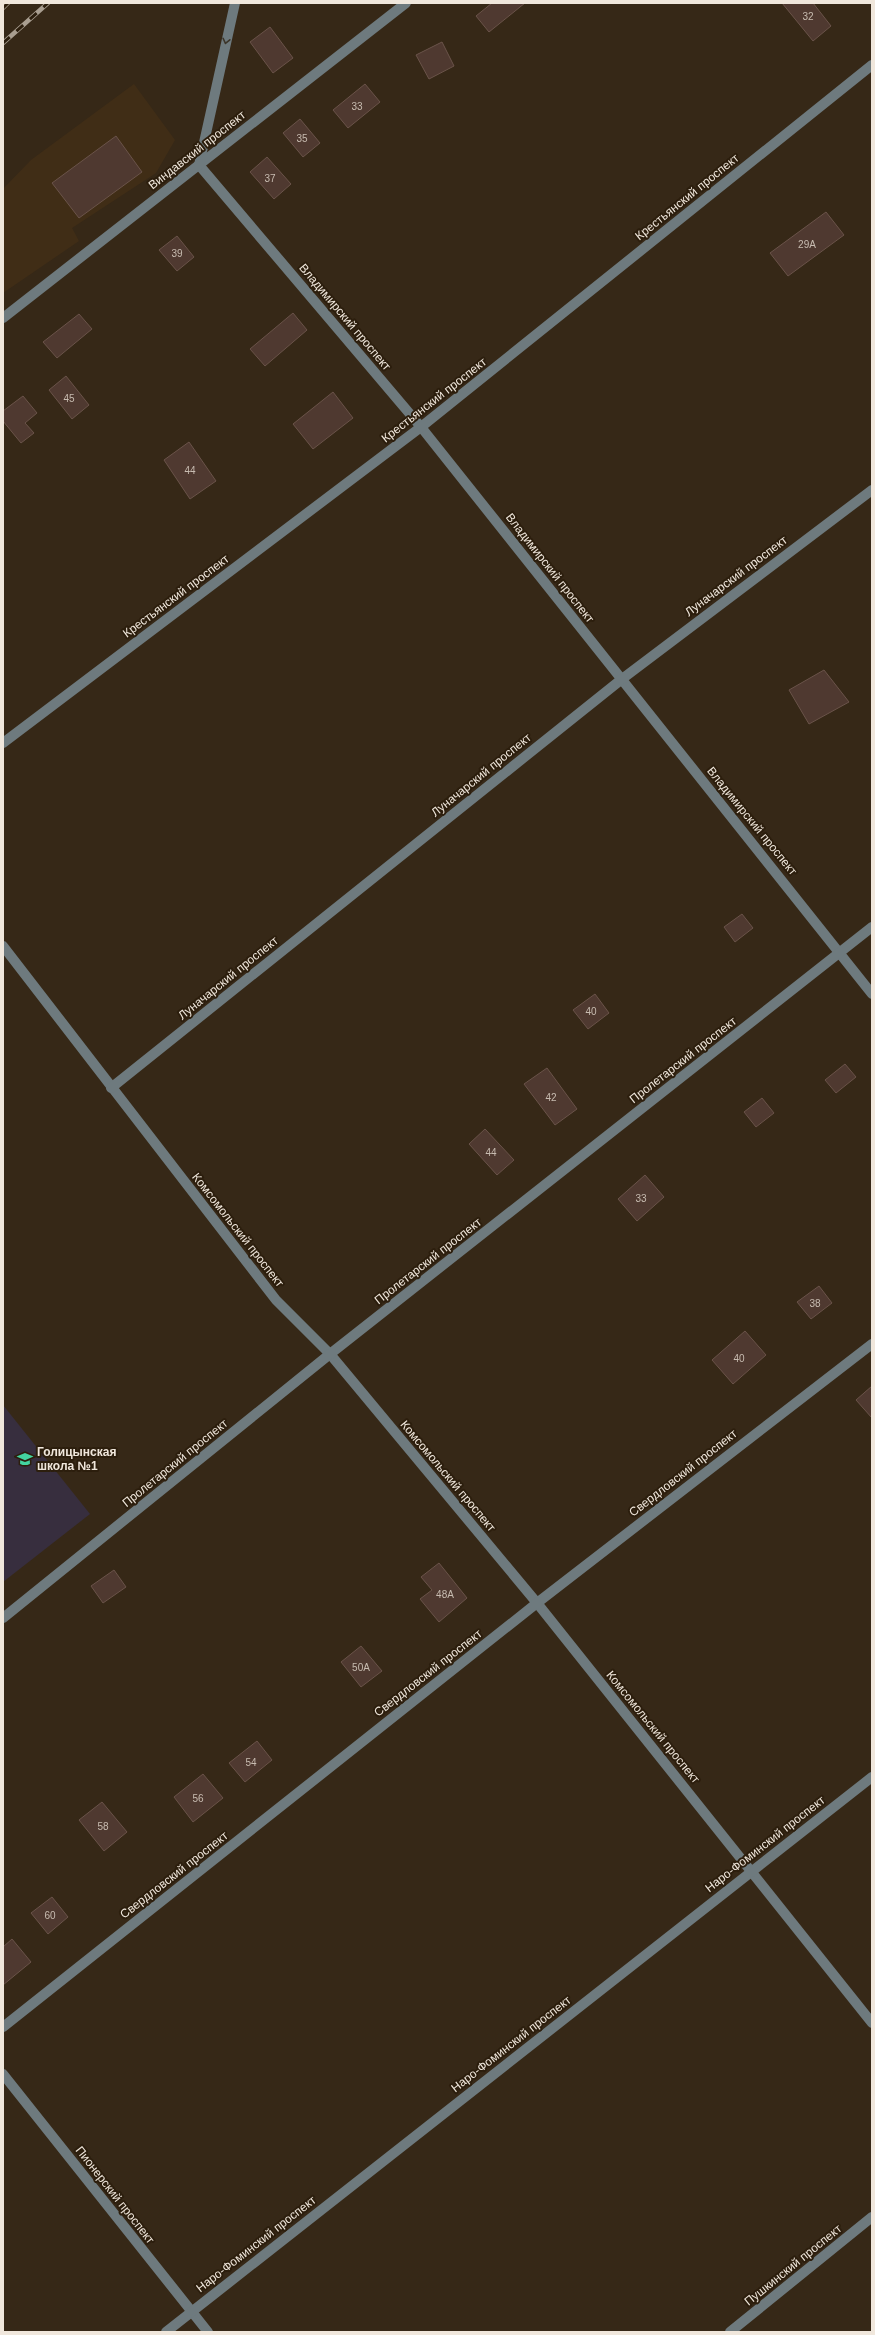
<svg xmlns="http://www.w3.org/2000/svg" width="875" height="2335" font-family="Helvetica,sans-serif">
  <style>
    .built { fill: #402d16 }
    .education { fill: #372e3e }
    .building { fill: #4f3930; stroke: #6a5349 }
    .lines { fill: none; stroke-linecap: round; stroke-linejoin: round }
    .minor { stroke: #6e7a7e; stroke-width: 10 }
    .rail-casing { stroke: #a99e90; stroke-width: 4.5 }
    .rail { stroke: #2c1e0d; stroke-width: 3; stroke-dasharray: 9; stroke-linecap: butt }
    .oneway { stroke: #3c3529 }
    .labels { text-anchor: middle; dominant-baseline: central; stroke-width: 4; stroke-linejoin: round; paint-order: stroke }
    .number-label { font-size: 10px; fill: #c8bcb1 }
    .street-label { font-size: 12px; fill: #f0e7dc; stroke: #2c1e0d }
    .poi-label { font-size: 12px; font-weight: bold; fill: #f0e7dc; stroke: #2c1e0d; text-anchor: start }
  </style>
  <rect width="100%" height="100%" fill="#362817"/>
  <path class="built" d="M 134,84 L 175,140 L 156,173 L 72,228 L 79,241 L 3,293 L 3,189 L 31,160 Z"/>
  <path class="education" d="M 3,1405 L 90,1514 L 3,1582 Z"/>
  <g class="building">
    <path d="M 492,3 L 525,3 L 489,32 L 476,16 Z"/>
    <path d="M 782,3 L 813,3 L 831,26 L 813,41 Z"/>
    <path d="M 270,27 L 293,58 L 273,73 L 250,42 Z"/>
    <path d="M 442,42 L 454,66 L 429,79 L 416,55 Z"/>
    <path d="M 365,84 L 380,102 L 348,128 L 333,110 Z"/>
    <path d="M 300,119 L 320,143 L 303,157 L 283,133 Z"/>
    <path d="M 116,136 L 142,172 L 79,218 L 52,183 Z"/>
    <path d="M 267,157 L 291,184 L 274,199 L 250,172 Z"/>
    <path d="M 826,212 L 844,235 L 788,276 L 770,253 Z"/>
    <path d="M 177,236 L 194,257 L 177,271 L 159,250 Z"/>
    <path d="M 293,313 L 307,330 L 265,366 L 250,349 Z"/>
    <path d="M 79,314 L 92,329 L 57,358 L 43,342 Z"/>
    <path d="M 66,376 L 89,405 L 72,419 L 49,390 Z"/>
    <path d="M 333,392 L 353,418 L 313,449 L 293,424 Z"/>
    <path d="M 23,396 L 37,413 L 25,423 L 34,433 L 21,443 L 3,421 L 3,411 Z"/>
    <path d="M 189,442 L 216,481 L 190,499 L 164,460 Z"/>
    <path d="M 824,670 L 849,702 L 809,724 L 789,690 Z"/>
    <path d="M 742,914 L 753,928 L 735,942 L 724,927 Z"/>
    <path d="M 595,994 L 609,1013 L 588,1029 L 573,1010 Z"/>
    <path d="M 845,1064 L 856,1077 L 836,1093 L 825,1080 Z"/>
    <path d="M 547,1068 L 577,1109 L 555,1125 L 524,1084 Z"/>
    <path d="M 762,1098 L 774,1113 L 756,1127 L 744,1112 Z"/>
    <path d="M 485,1129 L 514,1160 L 497,1175 L 469,1144 Z"/>
    <path d="M 645,1175 L 664,1197 L 637,1221 L 618,1199 Z"/>
    <path d="M 819,1286 L 832,1303 L 811,1319 L 797,1302 Z"/>
    <path d="M 745,1331 L 766,1355 L 733,1384 L 712,1360 Z"/>
    <path d="M 872,1386 L 872,1418 L 856,1400 Z"/>
    <path d="M 439,1563 L 467,1598 L 439,1622 L 420,1599 L 432,1590 L 421,1577 Z"/>
    <path d="M 114,1570 L 126,1587 L 103,1603 L 91,1586 Z"/>
    <path d="M 361,1646 L 382,1671 L 361,1687 L 341,1662 Z"/>
    <path d="M 257,1741 L 272,1760 L 245,1782 L 229,1763 Z"/>
    <path d="M 203,1774 L 223,1798 L 193,1822 L 174,1797 Z"/>
    <path d="M 102,1802 L 127,1832 L 104,1851 L 79,1820 Z"/>
    <path d="M 52,1897 L 68,1917 L 48,1934 L 31,1913 Z"/>
    <path d="M 12,1939 L 31,1962 L 3,1985 L 3,1947 Z"/>
  </g>
  <g class="lines">
    <g class="minor">
      <path d="M 199,165 L 421,427 L 872,994"/>
      <path d="M 199,165 L 235,3"/>
      <path d="M 3,318 L 406,3"/>
      <path d="M 3,743 L 421,427 L 872,65"/>
      <path d="M 3,946 L 276,1300 L 330,1354 L 537,1603 L 872,2023"/>
      <path d="M 111,1088 L 622,679 L 872,490"/>
      <path d="M 3,1618 L 330,1354 L 872,927"/>
      <path d="M 3,2027 L 537,1603 L 872,1344"/>
      <path d="M 3,2074 L 208,2332"/>
      <path d="M 166,2332 L 872,1777"/>
      <path d="M 730,2332 L 872,2217"/>
    </g>
    <defs>
      <g id="rail">
        <path d="M 3,8 L 8,3"/>
        <path d="M 3,43 L 48,3"/>
      </g>
    </defs>
    <use href="#rail" class="rail-casing"/>
    <use href="#rail" class="rail"/>
  </g>
  <defs><path id="oneway-chevron" d="M-2-3.5L2.5 0L-2 3.5" fill="none" stroke-width="1.6" stroke-linecap="round" stroke-linejoin="round"/></defs>
  <use class="oneway" href="#oneway-chevron" transform="translate(226 41) rotate(103)"/>
  <defs>
    <symbol id="school-bare" viewBox="-9 -9 18 18"><path d="M0-5L7-2L0 1L-7-2ZM-4 1L0 2.5L4 1V4Q0 6-4 4Z" fill="#43d4a0" stroke="#2c1e0d" stroke-width="2.5" paint-order="stroke"/></symbol>
  </defs>
  <g fill-rule="evenodd">
    <use href="#school-bare" x="14" y="1448" width="22" height="22"/>
  </g>
  <g class="labels">
    <g class="number-label">
      <text x="808" y="16">32</text>
      <text x="357" y="106">33</text>
      <text x="302" y="138">35</text>
      <text x="270" y="178">37</text>
      <text x="807" y="244">29А</text>
      <text x="177" y="253">39</text>
      <text x="69" y="398">45</text>
      <text x="190" y="470">44</text>
      <text x="591" y="1011">40</text>
      <text x="551" y="1097">42</text>
      <text x="491" y="1152">44</text>
      <text x="641" y="1198">33</text>
      <text x="815" y="1303">38</text>
      <text x="739" y="1358">40</text>
      <text x="445" y="1594">48А</text>
      <text x="361" y="1667">50А</text>
      <text x="251" y="1762">54</text>
      <text x="198" y="1798">56</text>
      <text x="103" y="1826">58</text>
      <text x="50" y="1915">60</text>
    </g>
    <g class="street-label">
      <text transform="translate(197 150) rotate(-38)">Виндавский проспект</text>
      <text transform="translate(687 197) rotate(-39)">Крестьянский проспект</text>
      <text transform="translate(345 317) rotate(50)">Владимирский проспект</text>
      <text transform="translate(434 400) rotate(-38)">Крестьянский проспект</text>
      <text transform="translate(550 568) rotate(52)">Владимирский проспект</text>
      <text transform="translate(736 576) rotate(-37)">Луначарский проспект</text>
      <text transform="translate(176 596) rotate(-37)">Крестьянский проспект</text>
      <text transform="translate(481 775) rotate(-39)">Луначарский проспект</text>
      <text transform="translate(752 821) rotate(51)">Владимирский проспект</text>
      <text transform="translate(228 978) rotate(-39)">Луначарский проспект</text>
      <text transform="translate(683 1060) rotate(-38)">Пролетарский проспект</text>
      <text transform="translate(238 1230) rotate(52)">Комсомольский проспект</text>
      <text transform="translate(428 1261) rotate(-38)">Пролетарский проспект</text>
      <text transform="translate(175 1463) rotate(-39)">Пролетарский проспект</text>
      <text transform="translate(683 1473) rotate(-38)">Свердловский проспект</text>
      <text transform="translate(448 1476) rotate(50)">Комсомольский проспект</text>
      <text transform="translate(428 1673) rotate(-38)">Свердловский проспект</text>
      <text transform="translate(653 1727) rotate(51)">Комсомольский проспект</text>
      <text transform="translate(765 1844) rotate(-38)">Наро-Фоминский проспект</text>
      <text transform="translate(174 1875) rotate(-38)">Свердловский проспект</text>
      <text transform="translate(511 2044) rotate(-38)">Наро-Фоминский проспект</text>
      <text transform="translate(115 2195) rotate(52)">Пионерский проспект</text>
      <text transform="translate(256 2244) rotate(-38)">Наро-Фоминский проспект</text>
      <text transform="translate(793 2265) rotate(-39)">Пушкинский проспект</text>
    </g>
    <g class="poi-label">
      <text x="37" y="1452">Голицынская<tspan x="37" dy="14">школа №1</tspan></text>
    </g>
  </g>
  <rect width="875" height="2335" fill="none" stroke="#f0e7dc" stroke-width="8"/>
</svg>
